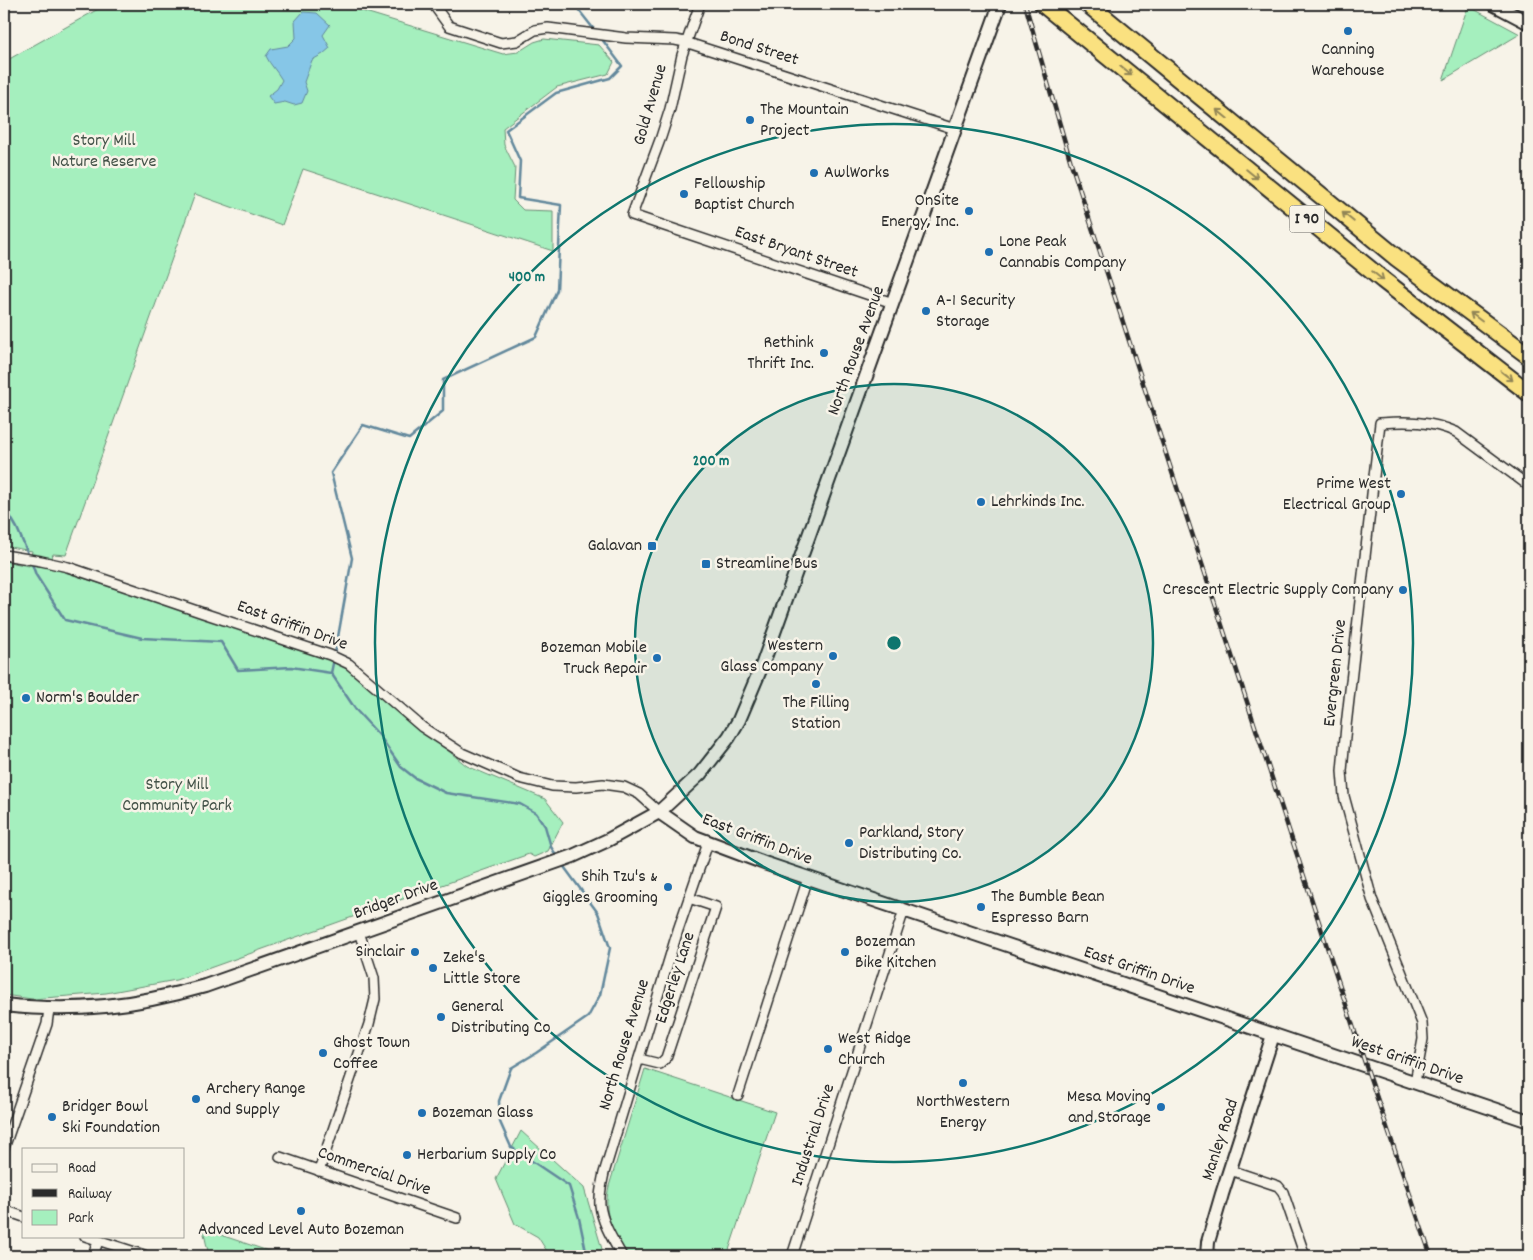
<svg xmlns="http://www.w3.org/2000/svg" width="1533" height="1260" font-family="Dekko,sans-serif">
<style>
.green{fill:#a5efbe;stroke:#688d74}
.water{fill:#86c6e7;stroke:#62889c}
.lines{fill:none;stroke-linecap:round;stroke-linejoin:round}
.stream{stroke:#62889c;stroke-width:2.5}
.street-casing{stroke:#2b2b2b;stroke-width:12}
.secondary-casing{stroke:#2b2b2b;stroke-width:16}
.highway-casing{stroke:#2b2b2b;stroke-width:20}
.street{stroke:#f7f3e8;stroke-width:9}
.secondary{stroke:#f7f3e8;stroke-width:12}
.highway{stroke:#fae180;stroke-width:16}
.rail-casing{stroke:#2b2b2b;stroke-width:4.5}
.rail{stroke:#f7f3e8;stroke-width:2.5;stroke-dasharray:8;stroke-linecap:butt}
.oneway{stroke:#928656}
.ring{fill:none;stroke:#0f766e;stroke-width:2.5}
.poi-dot{fill:#1f6fb2;stroke:#f7f3e8;stroke-width:2}
.labels{text-anchor:middle;dominant-baseline:central;stroke-width:5;stroke-linejoin:round;paint-order:stroke}
.shield{fill:#f7f3e8;stroke:#686764;stroke-width:1}
.shield-label{font-size:16px;font-weight:bold;fill:#2b2b2b}
.street-label{font-size:18px;fill:#2b2b2b;stroke:#f7f3e8}
.poi-label{font-size:18px;fill:#2b2b2b;stroke:#f7f3e8;text-anchor:start}
.park-label{font-size:18px;fill:#435248;stroke:#f7f3e8}
.centre{fill:#0f766e;stroke:#f7f3e8;stroke-width:2.5}
.ring-label{font-size:15px;text-anchor:middle;font-weight:bold;fill:#0f766e;stroke:#f7f3e8;stroke-width:5;stroke-linejoin:round;paint-order:stroke}
</style>
<rect width="100%" height="100%" fill="#f7f3e8"/>
<filter id="ink" filterUnits="userSpaceOnUse"><feTurbulence type="fractalNoise" baseFrequency=".02" numOctaves="2"/><feDisplacementMap in="SourceGraphic" scale="10" xChannelSelector="R" yChannelSelector="G"/><feConvolveMatrix kernelMatrix="1 2 1 2 8 2 1 2 1" color-interpolation-filters="sRGB"/></filter>
<g filter="url(#ink)">
<!-- green -->
<g class="green">
<polygon points="107,4 339,4 503,54 518,52 534,42 544,39 599,45 614,62 608,74 557,87 503,128 504,145 515,167 513,200 523,210 553,211 553,251 303,169 282,225 195,194 66,555 53,554 49,567 324,656 346,668 467,766 545,799 563,822 548,851 534,857 529,854 176,980 106,993 32,999 4,995 4,561 29,566 32,551 4,546 4,62"/>
<polygon points="1468,6 1520,34 1443,80"/>
<path d="M645 1069 775 1112 727 1256H608L619 1241C608 1221 604 1209 609 1186Z"/>
<polygon points="521,1131 584,1188 602,1249 602,1256 550,1256 538,1237 515,1224 496,1179"/>
<polygon points="203,1229 283,1256 209,1256"/>
</g>
<!-- water -->
<path class="water" d="M303 12 317 13 330 25 323 35 330 48 323 54 312 60 304 82 307 91 302 103 294 105 285 102 274 104 268 96 277 89 282 80C277 71 270 65 266 56L271 49 288 46 296 38 295 21Z"/>
<g class="lines">
<!-- stream -->
<g class="stream">
<polyline points="574,4 596,32"/>
<polyline points="4,506 17,528 29,556"/>
<polyline points="31,561 36,575 65,620 142,638 221,642 238,670 291,667 331,673 356,710 379,735 401,767 415,778 446,793 520,804 536,813 545,826 551,847 558,858"/>
<polyline points="335,654 352,558 331,473 363,425 409,439 443,411 443,380 536,337 557,290 561,205 518,198 520,161 506,130 556,93 610,78 622,66 601,38"/>
<polyline points="331,673 334,659"/>
<polyline points="562,864 598,913 610,948 600,995 588,1017 536,1053 511,1068 499,1101 500,1122 511,1147 569,1186 579,1218 587,1256"/>
</g>
<!-- street casing -->
<g class="street-casing">
<g id="street">
<polyline points="433,4 449,26 501,43 517,41 535,30 548,28 626,38 675,40 685,42 955,129"/>
<polyline points="700,4 682,55 670,109 661,137 632,215 893,303"/>
<polyline points="4,555 41,561 68,567 203,613 330,655 349,664 422,727 462,753 519,778 552,786 576,787 603,784 624,787 639,794 659,812"/>
<polyline points="639,1059 660,1064 666,1058 716,907 689,898"/>
<path d="M1415 1082 1423 1039 1422 1023 1372 899 1344 796 1342 771 1346 726 1380 423C1407 421 1431 421 1456 432L1529 486"/>
<polyline points="738,1095 808,878"/>
<polyline points="4,1148 47,1024 49,1009"/>
<polyline points="280,1157 457,1218"/>
<polyline points="1230,1170 1278,1186 1283,1192 1305,1256"/>
<polyline points="319,1171 369,1024 375,999 374,978 359,932"/>
<polyline points="4,1210 24,1217"/>
<polyline points="85,1236 144,1255"/>
<polyline points="93,1256 98,1241"/>
<path d="M622 1256C613 1240 602 1223 600 1205 599 1194 602 1183 604 1173L678 930 708 843"/>
<polyline points="792,1256 904,910"/>
</g>
</g>
<!-- secondary casing -->
<g class="secondary-casing">
<g id="secondary">
<polyline points="1493,4 1529,23"/>
<polyline points="659,812 695,837 767,864 1529,1121"/>
<path d="M4 1005C76 1013 135 1006 205 986L573 856 608 840 659 812 700 774 729 737 739 720 763 663 1000 4"/>
<polyline points="1207,1256 1208,1242 1222,1194 1273,1035"/>
</g>
</g>
<!-- highway casing -->
<g class="highway-casing">
<g id="highway">
<polyline points="1043,4 1383,280 1529,393"/>
<polyline points="1088,4 1397,258 1529,356"/>
</g>
</g>
<!-- street -->
<use href="#street" class="street"/>
<!-- secondary -->
<use href="#secondary" class="secondary"/>
<!-- highway -->
<use href="#highway" class="highway"/>
<!-- rail casing -->
<g class="rail-casing">
<polyline id="rail" points="1025,4 1071,163 1366,1066 1431,1256"/>
</g>
<!-- rail -->
<use href="#rail" class="rail"/>
</g>
<!-- one-way arrows -->
<defs><path id="oneway-shaft" d="M-6 0H5M1.5-3L5.5 0L1.5 3" fill="none" stroke-width="1.6" stroke-linecap="round" stroke-linejoin="round" transform="scale(1.25)"/></defs>
<g class="oneway">
<use href="#oneway-shaft" transform="translate(1126 71) rotate(39)"/>
<use href="#oneway-shaft" transform="translate(1222 114) rotate(-141)"/>
<use href="#oneway-shaft" transform="translate(1252 174) rotate(39)"/>
<use href="#oneway-shaft" transform="translate(1348 217) rotate(-141)"/>
<use href="#oneway-shaft" transform="translate(1378 276) rotate(39)"/>
<use href="#oneway-shaft" transform="translate(1476 317) rotate(-143)"/>
<use href="#oneway-shaft" transform="translate(1507 376) rotate(38)"/>
</g>
</g>
<!-- distance rings -->
<circle cx="894" cy="643" r="259" fill="#0f766e" fill-opacity=".12"/>
<g class="ring">
<circle cx="894" cy="643" r="259"/>
<circle cx="894" cy="643" r="519"/>
</g>
<!-- markers -->
<g class="poi-dot">
<circle cx="1348" cy="31" r="5"/>
<circle cx="750" cy="120" r="5"/>
<circle cx="814" cy="173" r="5"/>
<circle cx="684" cy="194" r="5"/>
<circle cx="969" cy="211" r="5"/>
<circle cx="989" cy="252" r="5"/>
<circle cx="926" cy="311" r="5"/>
<circle cx="824" cy="353" r="5"/>
<circle cx="1401" cy="494" r="5"/>
<circle cx="981" cy="502" r="5"/>
<rect x="647" y="541" width="10" height="10" rx="2.5"/>
<rect x="701" y="559" width="10" height="10" rx="2.5"/>
<circle cx="1403" cy="590" r="5"/>
<circle cx="833" cy="656" r="5"/>
<circle cx="657" cy="658" r="5"/>
<circle cx="816" cy="684" r="5"/>
<circle cx="26" cy="698" r="5"/>
<circle cx="849" cy="843" r="5"/>
<circle cx="668" cy="887" r="5"/>
<circle cx="981" cy="907" r="5"/>
<circle cx="415" cy="952" r="5"/>
<circle cx="845" cy="952" r="5"/>
<circle cx="433" cy="968" r="5"/>
<circle cx="441" cy="1017" r="5"/>
<circle cx="828" cy="1049" r="5"/>
<circle cx="323" cy="1053" r="5"/>
<circle cx="963" cy="1083" r="5"/>
<circle cx="196" cy="1099" r="5"/>
<circle cx="1161" cy="1107" r="5"/>
<circle cx="422" cy="1113" r="5"/>
<circle cx="52" cy="1117" r="5"/>
<circle cx="407" cy="1155" r="5"/>
<circle cx="301" cy="1211" r="5"/>
</g>
<g class="labels">
<!-- shield labels -->
<rect class="shield" x="1289.5" y="205.5" width="35" height="27" rx="4"/>
<g class="shield-label">
<text x="1307" y="219">I 90</text>
</g>
<!-- street labels -->
<g class="street-label">
<text transform="translate(759 49) rotate(18)">Bond Street</text>
<text transform="translate(651 105) rotate(-74)">Gold Avenue</text>
<text transform="translate(796 253) rotate(19)">East Bryant Street</text>
<text transform="translate(857 351) rotate(-70)">North Rouse Avenue</text>
<text transform="translate(292 626) rotate(20)">East Griffin Drive</text>
<text transform="translate(1336 673) rotate(-84)">Evergreen Drive</text>
<text transform="translate(757 840) rotate(21)">East Griffin Drive</text>
<text transform="translate(396 900) rotate(-20)">Bridger Drive</text>
<text transform="translate(1139 971) rotate(19)">East Griffin Drive</text>
<text transform="translate(676 978) rotate(-72)">Edgerley Lane</text>
<text transform="translate(625 1045) rotate(-73)">North Rouse Avenue</text>
<text transform="translate(1407 1061) rotate(19)">West Griffin Drive</text>
<text transform="translate(814 1135) rotate(-72)">Industrial Drive</text>
<text transform="translate(1221 1140) rotate(-72)">Manley Road</text>
<text transform="translate(374 1172) rotate(19)">Commercial Drive</text>
</g>
<!-- poi labels -->
<g class="poi-label">
<text x="1348" y="50" text-anchor="middle">Canning<tspan x="1348" dy="21">Warehouse</tspan></text>
<text x="760" y="110">The Mountain<tspan x="760" dy="21">Project</tspan></text>
<text x="824" y="173">AwlWorks</text>
<text x="694" y="184">Fellowship<tspan x="694" dy="21">Baptist Church</tspan></text>
<text x="959" y="201" text-anchor="end">OnSite<tspan x="959" dy="21">Energy, Inc.</tspan></text>
<text x="999" y="242">Lone Peak<tspan x="999" dy="21">Cannabis Company</tspan></text>
<text x="936" y="301">A-1 Security<tspan x="936" dy="21">Storage</tspan></text>
<text x="814" y="343" text-anchor="end">Rethink<tspan x="814" dy="21">Thrift Inc.</tspan></text>
<text x="1391" y="484" text-anchor="end">Prime West<tspan x="1391" dy="21">Electrical Group</tspan></text>
<text x="991" y="502">Lehrkinds Inc.</text>
<text x="642" y="546" text-anchor="end">Galavan</text>
<text x="716" y="564">Streamline Bus</text>
<text x="1393" y="590" text-anchor="end">Crescent Electric Supply Company</text>
<text x="823" y="646" text-anchor="end">Western<tspan x="823" dy="21">Glass Company</tspan></text>
<text x="647" y="648" text-anchor="end">Bozeman Mobile<tspan x="647" dy="21">Truck Repair</tspan></text>
<text x="36" y="698">Norm's Boulder</text>
<text x="816" y="703" text-anchor="middle">The Filling<tspan x="816" dy="21">Station</tspan></text>
<text x="859" y="833">Parkland, Story<tspan x="859" dy="21">Distributing Co.</tspan></text>
<text x="658" y="877" text-anchor="end">Shih Tzu's &amp;<tspan x="658" dy="21">Giggles Grooming</tspan></text>
<text x="991" y="897">The Bumble Bean<tspan x="991" dy="21">Espresso Barn</tspan></text>
<text x="855" y="942">Bozeman<tspan x="855" dy="21">Bike Kitchen</tspan></text>
<text x="405" y="952" text-anchor="end">Sinclair</text>
<text x="443" y="958">Zeke's<tspan x="443" dy="21">Little Store</tspan></text>
<text x="451" y="1007">General<tspan x="451" dy="21">Distributing Co</tspan></text>
<text x="838" y="1039">West Ridge<tspan x="838" dy="21">Church</tspan></text>
<text x="333" y="1043">Ghost Town<tspan x="333" dy="21">Coffee</tspan></text>
<text x="206" y="1089">Archery Range<tspan x="206" dy="21">and Supply</tspan></text>
<text x="1151" y="1097" text-anchor="end">Mesa Moving<tspan x="1151" dy="21">and Storage</tspan></text>
<text x="963" y="1102" text-anchor="middle">NorthWestern<tspan x="963" dy="21">Energy</tspan></text>
<text x="62" y="1107">Bridger Bowl<tspan x="62" dy="21">Ski Foundation</tspan></text>
<text x="432" y="1113">Bozeman Glass</text>
<text x="417" y="1155">Herbarium Supply Co</text>
<text x="301" y="1230" text-anchor="middle">Advanced Level Auto Bozeman</text>
</g>
<!-- park labels -->
<g class="park-label">
<text x="104" y="141">Story Mill<tspan x="104" dy="21">Nature Reserve</tspan></text>
<text x="177" y="785">Story Mill<tspan x="177" dy="21">Community Park</tspan></text>
</g>
</g>
<circle cx="894" cy="643" r="8" class="centre"/>
<g class="ring-label">
<text x="527" y="281">400 m</text>
<text x="711" y="465">200 m</text>
</g>
<!-- margin -->
<rect width="1533" height="1260" fill="none" stroke="#f7f3e8" stroke-width="20"/>
<rect x="10" y="10" width="1513" height="1240" fill="none" stroke="#2b2b2b" stroke-width="2" filter="url(#ink)"/>
<!-- legend -->
<rect x="22" y="1148" width="162" height="90" fill="#f7f3e8" stroke="#a5a39c"/>
<rect x="32" y="1164" width="25" height="8" fill="#f7f3e8" stroke="#a5a39c"/>
<text x="68" y="1172" font-size="15" fill="#2b2b2b">Road</text>
<rect x="32" y="1189" width="25" height="8" fill="#2b2b2b" stroke="#a5a39c"/>
<text x="68" y="1198" font-size="15" fill="#2b2b2b">Railway</text>
<rect x="32" y="1210" width="25" height="15" fill="#a5efbe" stroke="#a5a39c"/>
<text x="68" y="1222" font-size="15" fill="#2b2b2b">Park</text>
</svg>
